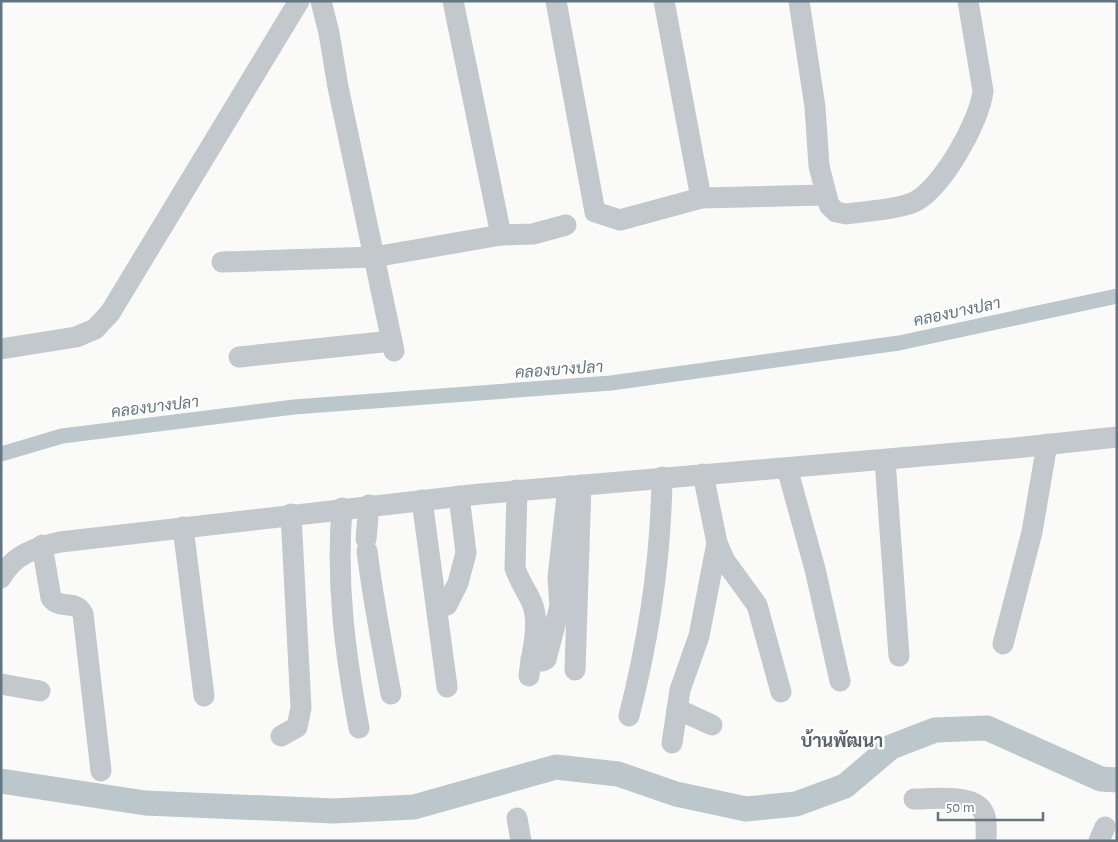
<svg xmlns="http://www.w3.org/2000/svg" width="1118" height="842" font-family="'Alegreya Sans',Sarabun,sans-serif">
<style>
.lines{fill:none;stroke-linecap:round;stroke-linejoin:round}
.canal{stroke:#bbc7cb;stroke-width:15}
.river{stroke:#bbc7cb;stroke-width:25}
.minor{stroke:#c3c8cc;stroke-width:21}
.labels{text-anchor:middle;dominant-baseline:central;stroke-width:5;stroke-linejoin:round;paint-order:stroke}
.water-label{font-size:16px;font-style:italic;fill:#60757c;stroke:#fff}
.quarter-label{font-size:18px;font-weight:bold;fill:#57646e;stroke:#fff}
</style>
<rect width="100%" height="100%" fill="#fafaf8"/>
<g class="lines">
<!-- canal -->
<polyline class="canal" points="1,454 62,436 294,407 611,383 899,343 1117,296"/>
<!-- river -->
<polyline class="river" points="1,781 145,803 334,811 414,807 556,767 618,774 676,794 746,809 796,804 845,786 891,747 935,730 987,728 1101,779 1117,780"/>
<!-- minor -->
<g class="minor">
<polyline points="321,1 329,33 338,87 394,351"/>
<polyline points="453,1 501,235"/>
<polyline points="556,1 595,212 620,220 701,198 826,195"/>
<polyline points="664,1 701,198"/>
<path d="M799 1 815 107 819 166 829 205 836 212 847 214C866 211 894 210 912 203 941 191 980 121 983 91L968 1"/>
<polyline points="222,262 374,257 501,235 533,234 566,225"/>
<polyline points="1,349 76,337 95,329 110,313 299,1"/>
<polyline points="239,357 392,341"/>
<polyline points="885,460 899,656"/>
<polyline points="787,468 815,569 840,681"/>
<polyline points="703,474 717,543 725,561 757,605 781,692"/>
<path d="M517 490 515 568C519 581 527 591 532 603 541 625 531 654 529 676"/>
<polyline points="422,500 447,687"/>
<path d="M342 508C336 584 345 653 359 728"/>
<polyline points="183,527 204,696"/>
<polyline points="366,539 369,505"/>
<path d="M42 545 51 598C60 610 76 599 83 614L101 771"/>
<path d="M367 551C373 599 382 646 391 694"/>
<path d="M1 578C13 555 36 547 60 542L480 494 1015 448 1117 437"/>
<polyline points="447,605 458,583 466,553 459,496"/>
<polyline points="1003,644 1032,532 1047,444"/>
<polyline points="531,659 542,661 546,659 560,606 558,578 568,486"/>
<polyline points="575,670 581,485"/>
<polyline points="1,684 40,691"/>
<polyline points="677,709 712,725"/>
<path d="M629 716C649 638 661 558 662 477"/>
<polyline points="281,736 297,727 301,708 291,514"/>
<polyline points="672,743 680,690 699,636 717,543"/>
<path d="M914 799C931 799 973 794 982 810 988 818 986 831 986 841"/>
<polyline points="517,818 521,841"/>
<polyline points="1099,841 1105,827"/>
</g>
</g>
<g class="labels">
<!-- water labels -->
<g class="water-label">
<text transform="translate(957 312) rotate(-12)">คลองบางปลา</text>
<text transform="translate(559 370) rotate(-4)">คลองบางปลา</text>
<text transform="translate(155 407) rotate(-7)">คลองบางปลา</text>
</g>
<!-- quarter labels -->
<g class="quarter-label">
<text x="842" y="742">บ้านพัฒนา</text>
</g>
</g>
<!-- border -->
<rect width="1118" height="842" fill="none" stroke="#657683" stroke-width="5"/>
<!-- scale -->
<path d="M938 812v8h105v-8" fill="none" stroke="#657683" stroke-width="2.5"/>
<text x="946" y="812" font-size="15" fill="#657683" stroke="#ffffff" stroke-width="4" paint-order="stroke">50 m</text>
</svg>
